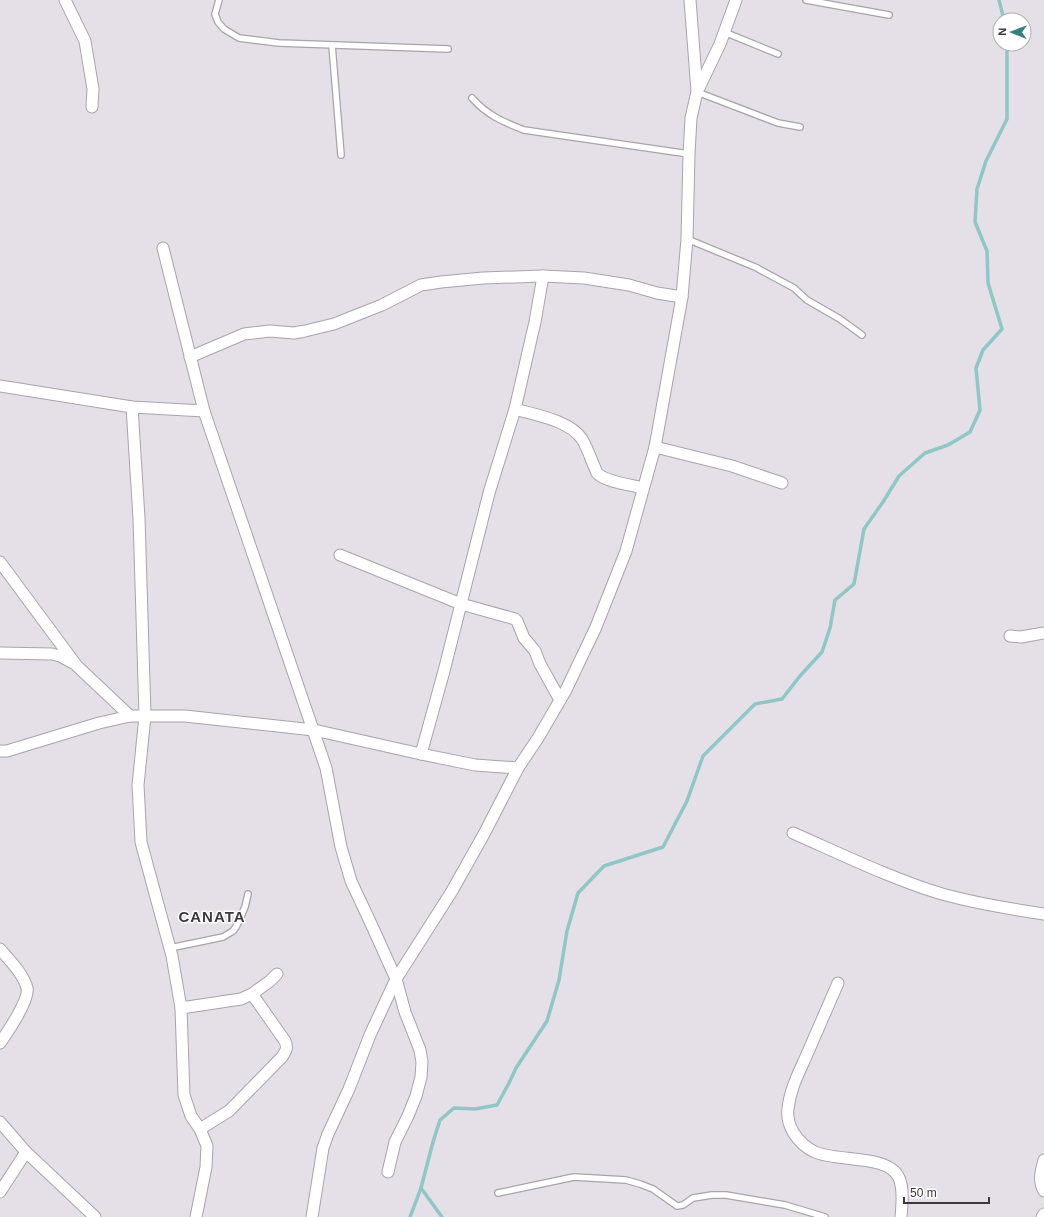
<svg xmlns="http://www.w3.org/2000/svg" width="1044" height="1217" font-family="Helvetica,sans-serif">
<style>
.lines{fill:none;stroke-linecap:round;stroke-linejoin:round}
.stream{stroke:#8ec7c6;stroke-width:3.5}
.lane-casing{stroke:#a9a3aa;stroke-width:8}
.street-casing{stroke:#a9a3aa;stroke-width:13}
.lane{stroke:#fff;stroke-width:5.5}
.street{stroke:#fff;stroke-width:11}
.labels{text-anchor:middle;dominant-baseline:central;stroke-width:3;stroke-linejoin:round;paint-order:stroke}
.district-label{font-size:15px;font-weight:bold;letter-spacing:1px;fill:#3b393c;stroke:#fff}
</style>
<rect width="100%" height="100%" fill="#e5dfe7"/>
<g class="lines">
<!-- stream -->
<g class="stream">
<polyline points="999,0 1004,20"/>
<polyline points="421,1188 442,1217"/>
<polyline points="410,1217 421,1188 433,1142 440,1120 454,1108 475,1109 497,1105 509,1083 516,1068 547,1021 559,980 567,931 578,893 604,866 663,847 687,801 703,756 755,704 782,699 800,676 822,652 830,628 835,600 854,584 864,529 883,502 899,476 925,453 948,445 970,432 980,410 976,368 983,350 1002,329 988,283 987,251 975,222 977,189 986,161 1007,119 1007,44"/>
</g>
<!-- lane casing -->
<g class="lane-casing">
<g id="lane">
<polyline points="219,0 215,14 218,22 224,29 239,38 279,43 448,49"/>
<polyline points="806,0 889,15"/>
<polyline points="724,32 778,54"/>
<polyline points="332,45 341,155"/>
<polyline points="697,92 778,123 800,127"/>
<path d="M472 98C487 115 503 122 524 130L689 154"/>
<polyline points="687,239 755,267 794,288 807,300 840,319 862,335"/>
<polyline points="170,948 223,937 233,931 236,927 245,907 248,894"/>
<polyline points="498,1193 574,1177 626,1180 640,1184 653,1189 677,1206 683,1205 693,1198 712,1195 726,1195 785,1205 825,1217"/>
</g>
</g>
<!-- street casing -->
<g class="street-casing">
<g id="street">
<polyline points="65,0 85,41 93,89 92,107"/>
<polyline points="690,0 697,91"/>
<polyline points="163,248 204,411 326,768 341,847 351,881 373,928 396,979 405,1012 420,1050 422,1062 421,1077 416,1096 408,1116 395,1142 388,1172"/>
<polyline points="190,357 244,334 270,331 294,333 305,331 334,324 382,305 421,285 441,282 483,278 543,276 584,278 629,285 657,293 682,297"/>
<polyline points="0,386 132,407 204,411"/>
<polyline points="132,407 139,518 145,716 138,785 141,842 172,956 181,1008 184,1095 191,1116 200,1129 207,1146 206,1167 196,1217"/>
<path d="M515 409C535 415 569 420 582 439 588 449 592 462 597 473 605 482 632 485 643 488"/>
<polyline points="655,447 732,466 782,483"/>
<polyline points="340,555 461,604 515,619 517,621 524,638 535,651 540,664 560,700"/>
<polyline points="0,562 77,666 130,716"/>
<polyline points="1010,636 1021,637 1044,633"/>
<polyline points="0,653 52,654 60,656 73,663"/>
<polyline points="0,751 7,751 99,723 130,716 185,716 314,730 421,754 475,765 518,768 538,738 566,690 596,627 626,551 655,447 682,297 687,239 689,154 691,118 697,92 720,44 736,0"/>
<polyline points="421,754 444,671 489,493 515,409 535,322 543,276"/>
<path d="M793 833C841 854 892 879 942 894 975 903 1010 909 1044 914"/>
<path d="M0 949C9 960 23 973 27 988 30 999 7 1033 0 1043"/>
<path d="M838 983C828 1006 818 1029 808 1052 800 1071 790 1088 788 1109 787 1117 789 1125 793 1132 798 1140 806 1148 815 1152 836 1162 889 1154 899 1178 904 1189 902 1205 901 1217"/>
<polyline points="181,1008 241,999 252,994 270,981 277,974"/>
<polyline points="0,1122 26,1152 95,1217"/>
<path d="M200 1129 229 1111 282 1057C286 1051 288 1048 285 1041L252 994"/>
<path d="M1044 1160C1041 1171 1038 1181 1044 1191"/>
<polyline points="0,1192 26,1152"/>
<polyline points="312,1217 323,1148 328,1134 349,1089 370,1035 396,979 452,891 484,834 518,768"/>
<polyline points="1042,1217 1044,1214"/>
</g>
</g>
<!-- lane -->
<use href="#lane" class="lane"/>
<!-- street -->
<use href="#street" class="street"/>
</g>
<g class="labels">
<!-- district labels -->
<g class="district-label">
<text x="212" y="916">CANATA</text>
</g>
</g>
<!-- north arrow -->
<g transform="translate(1012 32) rotate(271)"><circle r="19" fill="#ffffff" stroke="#b1b0b1"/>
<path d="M0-3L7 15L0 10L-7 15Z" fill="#378080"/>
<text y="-6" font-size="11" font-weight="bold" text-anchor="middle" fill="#3b393c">N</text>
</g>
<!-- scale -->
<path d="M904 1197v6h85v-6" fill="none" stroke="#3b393c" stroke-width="2"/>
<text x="910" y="1197" font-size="12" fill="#3b393c" stroke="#ffffff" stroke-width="3" paint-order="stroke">50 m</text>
</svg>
